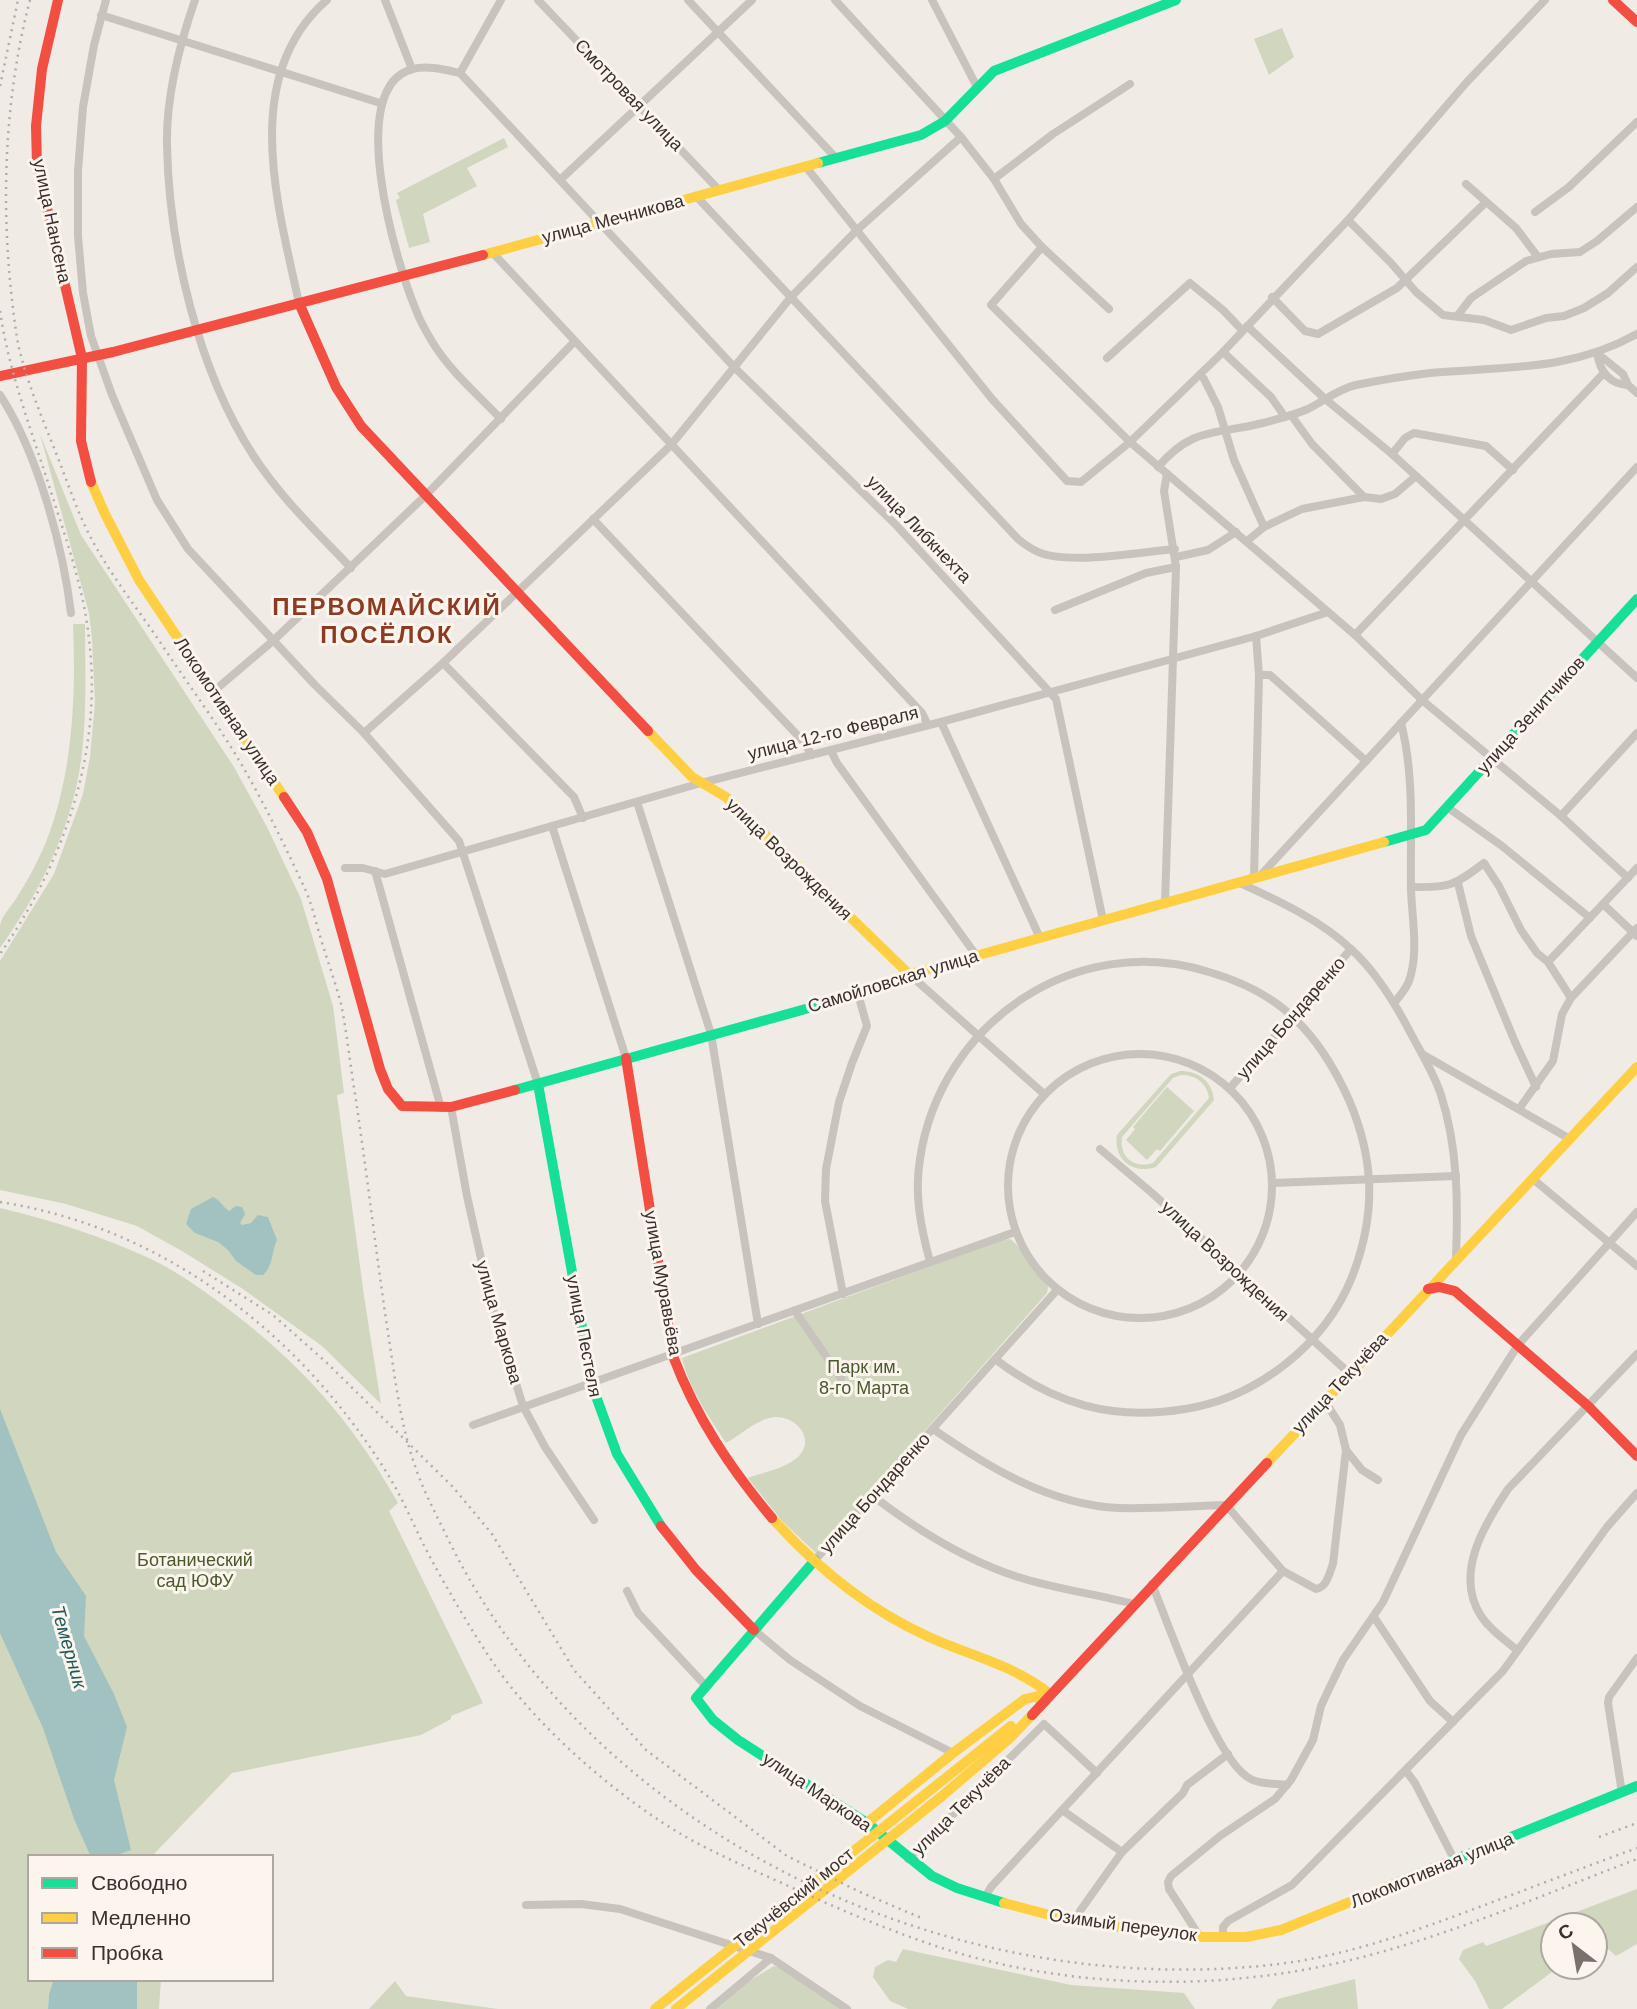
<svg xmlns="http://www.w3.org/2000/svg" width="1637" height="2009" font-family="Arial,sans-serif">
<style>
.green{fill:#d1d6bf;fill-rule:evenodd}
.water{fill:#a1c2c1}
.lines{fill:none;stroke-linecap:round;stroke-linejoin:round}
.street{stroke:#c9c3be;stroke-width:8}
.fast{stroke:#16e098;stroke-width:10}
.slow{stroke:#ffcf43;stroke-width:10}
.jam{stroke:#f24e42;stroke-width:10}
.rail{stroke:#b1aca8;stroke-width:2.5;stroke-dasharray:2 5;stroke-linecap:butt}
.labels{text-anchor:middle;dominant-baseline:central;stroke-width:6;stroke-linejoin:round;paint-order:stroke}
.street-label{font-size:18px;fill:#3b302b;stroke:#fbf5ee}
.park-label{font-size:18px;fill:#4a5a2e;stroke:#fbf5ee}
.water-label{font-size:19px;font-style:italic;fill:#1f5a5e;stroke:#fbf5ee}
.district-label{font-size:24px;font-weight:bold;letter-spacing:2px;fill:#8c3b22;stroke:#fbf5ee}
</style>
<rect width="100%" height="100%" fill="#f0ebe5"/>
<!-- green -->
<g class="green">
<polygon points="1282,28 1294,57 1269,75 1254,39"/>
<polygon points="504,138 508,147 467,168 477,186 423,214 430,242 409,248 396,200 400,198 397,193"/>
<polygon points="40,434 81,535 234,767 267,827 301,899 333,1006 344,1093 337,1095 364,1296 381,1404 322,1346 243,1289 182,1251 137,1226 66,1204 0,1190 0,961 54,874 83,794 90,757 95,703 92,639 89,613"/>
<path d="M73 624H85C85 667 87 710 82 753 74 823 41 891 0 948 0 941 0 933 0 926 1 916 14 903 19 894 29 878 39 859 46 842 73 774 76 695 73 624Z"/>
<path d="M1180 1071C1199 1071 1212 1081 1214 1100L1156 1167C1133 1175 1113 1159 1117 1135L1171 1074ZM1181 1075C1196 1075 1207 1083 1209 1098L1153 1163C1134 1169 1119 1157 1122 1137L1173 1078Z"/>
<polygon points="1167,1087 1194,1111 1160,1151 1157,1149 1147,1160 1126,1140 1135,1129 1133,1127"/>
<path d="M0 1208C52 1220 103 1237 151 1259 180 1273 207 1293 232 1312 303 1366 354 1424 398 1503L389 1511 483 1703 451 1716V1719L421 1735 232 1773 151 1857H30V1979H54L49 1994 48 2009H0Z"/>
<path d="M1010 1239C1017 1243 1040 1273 1045 1281 1049 1286 1048 1287 1047 1293L816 1553 782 1521 748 1478C764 1472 787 1468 799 1456 817 1437 792 1412 769 1418 754 1422 740 1435 726 1443 708 1415 690 1390 682 1358L1001 1240Z"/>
<polygon points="1637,1889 1637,1944 1616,1956 1606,1947 1595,1953 1595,1925 1553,1925 1553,1967 1563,1967 1552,1972 1502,2009 1489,2009 1475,1981 1459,1959 1463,1950 1483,1942 1486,1946"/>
<polygon points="903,1949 1071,1985 1184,1993 1195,2009 908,2009 890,2001 873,1977 875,1967 888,1960 896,1962"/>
<polygon points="774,1966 780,1968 842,2009 714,2009 749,1981"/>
<polygon points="137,1979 161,1979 159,2009 137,2009"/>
<polygon points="1355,1979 1358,2009 1271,2009 1278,1999"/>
<polygon points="395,1981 406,1996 498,2009 369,2009"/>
</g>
<!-- water -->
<g class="water">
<path d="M213 1197C219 1199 223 1207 229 1211L236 1206 242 1207 245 1214 240 1223 242 1225 251 1223 258 1215 268 1217 277 1240C271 1252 274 1265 263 1275H256L236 1261 228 1250 218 1242 195 1233 186 1224 191 1209Z"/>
<polygon points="0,1409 56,1552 86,1596 84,1636 114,1694 127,1727 114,1780 131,1850 117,1855 117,1857 91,1857 74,1819 43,1728 0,1633"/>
<polygon points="54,1979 137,1979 137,2009 48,2009 49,1994"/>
</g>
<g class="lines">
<!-- street -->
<g class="street">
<polyline points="106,0 94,45 83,107 78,171 78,236 83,293 91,336 112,395 157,500 188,549 315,685 364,733 459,841 538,1084"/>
<path d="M195 0C179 46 166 96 167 145 169 247 198 370 253 455 280 497 317 532 351 568"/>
<polyline points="385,0 412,69"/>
<polyline points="538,0 719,190"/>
<polyline points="688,0 836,158"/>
<polyline points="835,0 961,137 994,179 1021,224 1042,247 1109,309"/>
<polyline points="932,0 977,87"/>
<polyline points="101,15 380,103"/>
<polyline points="460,73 501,0"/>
<polyline points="806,167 992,399 1067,481 1081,482 1130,442 1223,352 1348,220 1466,83 1545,0"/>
<polyline points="994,179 1053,134 1130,84"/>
<polyline points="560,180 752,0"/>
<polyline points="1466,184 1516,228 1538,257"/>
<path d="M696 196 1018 539C1023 543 1030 548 1036 551 1066 566 1141 552 1175 549"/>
<polyline points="1535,212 1569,187 1637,122"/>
<polyline points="1348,220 1391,263 1416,292 1443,315 1484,320 1511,330 1546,318 1564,316 1584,308 1608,293 1637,267"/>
<polyline points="1042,247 991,305 1130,442 1355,635 1422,700 1561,816 1628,878"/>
<polyline points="492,252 922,713 928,725"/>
<polyline points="1272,297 1305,331 1318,334 1397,288 1485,203"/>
<path d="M299 303C278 206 239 76 327 0"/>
<polyline points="1458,315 1471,298 1526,261 1551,254 1580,252 1597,241 1637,207"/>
<polyline points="1247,326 1324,398 1392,454 1637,678"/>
<polyline points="1223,352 1271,397 1285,417"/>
<polyline points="1597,353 1623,374 1628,385 1637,393"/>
<path d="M1597 353C1600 372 1609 384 1628 385"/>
<polyline points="1107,358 1190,283 1223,310 1242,330"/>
<polyline points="1204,379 1218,407 1234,460 1264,527"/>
<path d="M0 395C37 451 63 547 71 613"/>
<polyline points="1291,415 1312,444 1364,497"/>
<path d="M501 419C478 395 450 371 433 343 427 333 420 322 416 310 397 266 343 86 413 69 427 65 446 70 460 73L735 368 896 525 1056 699 1103 920"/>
<polyline points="1392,454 1405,438 1414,433 1486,446 1513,470"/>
<path d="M1158 467C1193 426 1216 435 1263 423 1278 419 1294 415 1308 409 1324 401 1338 389 1356 385 1380 380 1405 376 1430 373 1504 366 1569 372 1637 334"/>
<polyline points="593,519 802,740 812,755"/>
<polyline points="1247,541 1264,527 1302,509 1364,497 1381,499 1395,494 1416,476"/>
<polyline points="1176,557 1208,550 1236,532"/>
<polyline points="1055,610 1146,573 1176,567"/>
<polyline points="1355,635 1603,374"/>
<polyline points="443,663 574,797 583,818"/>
<polyline points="1259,675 1270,675 1366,761"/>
<polyline points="214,691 274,640 425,496 574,342"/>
<polyline points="941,722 1040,938"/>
<polyline points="364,733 443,663 671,445 791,297 857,230 961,137"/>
<polyline points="831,751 837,763 976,955"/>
<polyline points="637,802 711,1034 758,1324"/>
<polyline points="1447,807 1502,846 1590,918"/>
<polyline points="1561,816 1637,733"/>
<polyline points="552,826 626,1058"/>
<polyline points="345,868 363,868 385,874 701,783 941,722 1256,636 1328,612"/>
<polyline points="375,871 441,1108"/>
<polyline points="1260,876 1637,467"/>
<polyline points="1254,878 1259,675 1256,636"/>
<path d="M1238 882C1277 900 1321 920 1352 950 1377 973 1395 1003 1410 1032 1421 1053 1434 1073 1441 1095 1458 1147 1458 1204 1456 1258"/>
<polyline points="1458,883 1471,936 1515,1042 1536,1087"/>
<path d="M1411 887C1449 888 1454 886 1484 863L1499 886 1521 930 1537 953 1548 962 1571 998 1562 1014 1553 1061 1519 1109"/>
<polyline points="1165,903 1176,567 1164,491 1167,474"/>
<polyline points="1603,904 1637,936"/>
<polyline points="1548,962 1637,868"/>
<polyline points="909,974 1044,1094"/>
<polyline points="1571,998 1637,928"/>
<path d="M1394 1003C1399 997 1406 989 1409 981 1419 953 1412 919 1411 890 1410 835 1415 777 1401 723"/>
<circle cx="1140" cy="1186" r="132"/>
<polyline points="1422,1054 1570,1139"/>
<polyline points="1230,1088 1351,949"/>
<polyline points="451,1107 467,1196 491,1303 523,1406 545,1447 594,1520"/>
<polyline points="1100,1149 1152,1193 1349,1373"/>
<polyline points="1533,1179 1637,1266"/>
<polyline points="1273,1183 1456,1176"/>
<path d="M930 1262C921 1228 914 1195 920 1159 940 1023 1076 930 1209 972 1240 981 1272 996 1295 1019 1318 1041 1336 1071 1349 1100 1375 1161 1376 1215 1352 1277 1325 1345 1256 1398 1185 1409 1111 1421 1054 1404 995 1359"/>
<polyline points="843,1294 825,1201 826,1169 839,1102 852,1063 867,1026 858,994"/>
<polyline points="795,1311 841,1378"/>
<polyline points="473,1425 1015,1232"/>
<path d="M933 1429C988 1467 1050 1505 1119 1508 1154 1509 1190 1506 1226 1505L1283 1571 1316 1589C1327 1587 1329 1574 1333 1564L1346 1450 1340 1425 1324 1400"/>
<polyline points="1346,1450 1362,1470 1378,1480"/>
<path d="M873 1496C917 1530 965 1560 1018 1577 1056 1589 1095 1594 1134 1604"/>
<polyline points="815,1560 1057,1290"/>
<path d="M1152 1584C1169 1626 1213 1752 1246 1776 1257 1785 1274 1783 1287 1785"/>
<polyline points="627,1591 638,1613 705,1685"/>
<polyline points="1374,1617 1430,1701 1453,1722"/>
<polyline points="754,1630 790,1660 860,1706 953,1753"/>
<path d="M1517 1650C1505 1640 1490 1630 1481 1616 1454 1574 1484 1525 1508 1489L1637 1354"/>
<polyline points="1406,1771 1415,1783 1455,1861"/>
<polyline points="1622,1793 1608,1703 1609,1697 1637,1658"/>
<polyline points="1062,1810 1122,1852"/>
<polyline points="908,1859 1044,1724 1097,1773"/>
<polyline points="985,1897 991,1887 1283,1571"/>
<polyline points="526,1905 581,1904 620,1909 771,1958 847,2009"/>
<polyline points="1076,1922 1080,1911 1122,1852 1183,1793 1187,1785 1228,1754"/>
<polyline points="1200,1937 1169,1889 1168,1882 1171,1876 1220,1836 1275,1799 1291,1780 1313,1740 1321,1706 1329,1689 1343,1660 1383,1602 1461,1435 1518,1345 1637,1212"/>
<polyline points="1223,1938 1223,1927 1228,1921 1292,1885 1503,1671 1607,1527 1637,1493"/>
<polyline points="710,2009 771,1958"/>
</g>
<!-- fast -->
<g class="fast">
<polyline points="818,163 921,135 945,121 994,71 1176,0"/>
<polyline points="1384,842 1426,830 1637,599"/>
<polyline points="538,1084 593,1388 617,1454 661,1526"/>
<polyline points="515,1090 852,996"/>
<polyline points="815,1560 696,1698 713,1720 738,1740 867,1823 932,1876 957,1888 1004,1903"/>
<polyline points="1399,1882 1637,1786"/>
</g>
<!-- slow -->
<g class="slow">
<polyline points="483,255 818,163"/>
<polyline points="91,482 105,514 139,580 284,797"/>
<polyline points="648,731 692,777 726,797 909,974"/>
<polyline points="852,996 918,972 1384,842"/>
<polyline points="1267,1463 1637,1067"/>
<path d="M772 1518C816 1567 869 1610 929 1637 971 1656 1014 1665 1050 1694"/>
<polyline points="867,1823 953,1753 1025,1699 1038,1696 1041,1703"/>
<polyline points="1004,1903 1076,1922 1200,1937 1246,1937 1281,1930 1399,1882"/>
<polyline points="655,2009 1011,1726"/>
<polyline points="676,2009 942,1796 1010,1738 1032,1715"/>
</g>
<!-- jam -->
<g class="jam">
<polyline points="58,0 42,69 36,126 37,165 82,358 81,441 91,482"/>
<polyline points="1613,0 1637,22"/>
<polyline points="299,303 336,387 361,426 648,731"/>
<polyline points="0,376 113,352 483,255"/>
<polyline points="284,797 307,832 327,879 380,1069 388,1089 402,1106 451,1107 515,1090"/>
<path d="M626 1058 673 1356C696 1417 730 1468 772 1518"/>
<polyline points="1428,1289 1439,1287 1455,1291 1588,1406 1637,1456"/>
<polyline points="661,1526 696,1570 754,1630"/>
<polyline points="1032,1715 1267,1463"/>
</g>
<!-- rail -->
<g class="rail">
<path d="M30 0C1 110 0 232 18 344 27 383 43 420 58 458 67 481 75 505 86 528 105 568 135 605 160 642 187 683 218 724 243 767 265 805 287 850 305 889 313 907 317 927 323 946 329 965 336 985 341 1004 347 1033 350 1064 355 1094 367 1173 376 1253 388 1333 395 1377 400 1423 415 1466 423 1490 435 1512 446 1535 592 1837 952 2003 1279 1964 1350 1955 1415 1931 1482 1906 1533 1887 1585 1867 1637 1848"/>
<polyline points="0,86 18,0"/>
<path d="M0 311C9 373 33 435 52 495 67 542 84 590 89 639 103 752 64 862 0 954"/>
<path d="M0 1202C167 1228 304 1337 390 1478 405 1503 416 1531 430 1557 449 1592 474 1635 496 1667 540 1730 620 1799 686 1837 718 1855 751 1869 784 1884 832 1906 880 1927 930 1944 1043 1983 1173 1991 1291 1972 1411 1953 1524 1902 1637 1859"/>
<polyline points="203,1271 273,1315 327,1363 453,1487 492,1534 574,1670 646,1750 787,1856 860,1892 924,1919"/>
<polyline points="1599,1837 1637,1823"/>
</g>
</g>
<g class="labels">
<!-- street labels -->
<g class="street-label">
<text transform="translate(629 95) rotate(46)">Смотровая улица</text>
<text transform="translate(613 219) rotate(-15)">улица Мечникова</text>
<text transform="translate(52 221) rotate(78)">улица Нансена</text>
<text transform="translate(919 529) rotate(46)">улица Либкнехта</text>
<text transform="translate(227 711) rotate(56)">Локомотивная улица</text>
<text transform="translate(1531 715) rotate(-48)">улица Зенитчиков</text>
<text transform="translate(833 733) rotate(-14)">улица 12-го Февраля</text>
<text transform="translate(789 859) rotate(44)">улица Возрождения</text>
<text transform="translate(893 981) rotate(-17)">Самойловская улица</text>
<text transform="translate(1291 1018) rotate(-49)">улица Бондаренко</text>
<text transform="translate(1225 1261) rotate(43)">улица Возрождения</text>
<text transform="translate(663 1283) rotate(80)">улица Муравьёва</text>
<text transform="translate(499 1322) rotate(74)">улица Маркова</text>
<text transform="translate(584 1336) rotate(79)">улица Пестеля</text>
<text transform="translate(1340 1383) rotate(-47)">улица Текучёва</text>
<text transform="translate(875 1493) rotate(-48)">улица Бондаренко</text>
<text transform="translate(817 1792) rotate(34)">улица Маркова</text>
<text transform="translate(961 1806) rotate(-45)">улица Текучёва</text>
<text transform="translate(1432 1870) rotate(-22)">Локомотивная улица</text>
<text transform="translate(794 1898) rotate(-39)">Текучёвский мост</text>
<text transform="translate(1123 1925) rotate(8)">Озимый переулок</text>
</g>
<!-- park labels -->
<g class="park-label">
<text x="864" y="1367">Парк им.<tspan x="864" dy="21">8-го Марта</tspan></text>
<text x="195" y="1560">Ботанический<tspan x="195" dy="21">сад ЮФУ</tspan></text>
</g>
<!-- water labels -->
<g class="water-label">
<text transform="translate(69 1647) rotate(74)">Темерник</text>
</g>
<!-- district labels -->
<g class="district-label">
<text x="387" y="606">ПЕРВОМАЙСКИЙ<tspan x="387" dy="28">ПОСЁЛОК</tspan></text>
</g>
</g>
<!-- legend -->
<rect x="28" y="1855" width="245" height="126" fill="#fbf5ee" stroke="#aea6a0" stroke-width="2"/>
<rect x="42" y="1878" width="35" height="10" fill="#16e098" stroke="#aea6a0" stroke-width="2"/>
<text x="91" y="1890" font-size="21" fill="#3b302b">Свободно</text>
<rect x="42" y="1913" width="35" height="10" fill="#ffcf43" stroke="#aea6a0" stroke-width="2"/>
<text x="91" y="1925" font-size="21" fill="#3b302b">Медленно</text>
<rect x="42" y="1948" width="35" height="10" fill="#f24e42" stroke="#aea6a0" stroke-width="2"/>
<text x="91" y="1960" font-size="21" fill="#3b302b">Пробка</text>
<!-- north arrow -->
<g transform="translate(1574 1946) rotate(329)"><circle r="33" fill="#fbf5ee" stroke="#aea6a0" stroke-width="2"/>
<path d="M0-5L12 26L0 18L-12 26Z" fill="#7a716c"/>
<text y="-10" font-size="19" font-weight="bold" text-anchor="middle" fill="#3b302b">С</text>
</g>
</svg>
